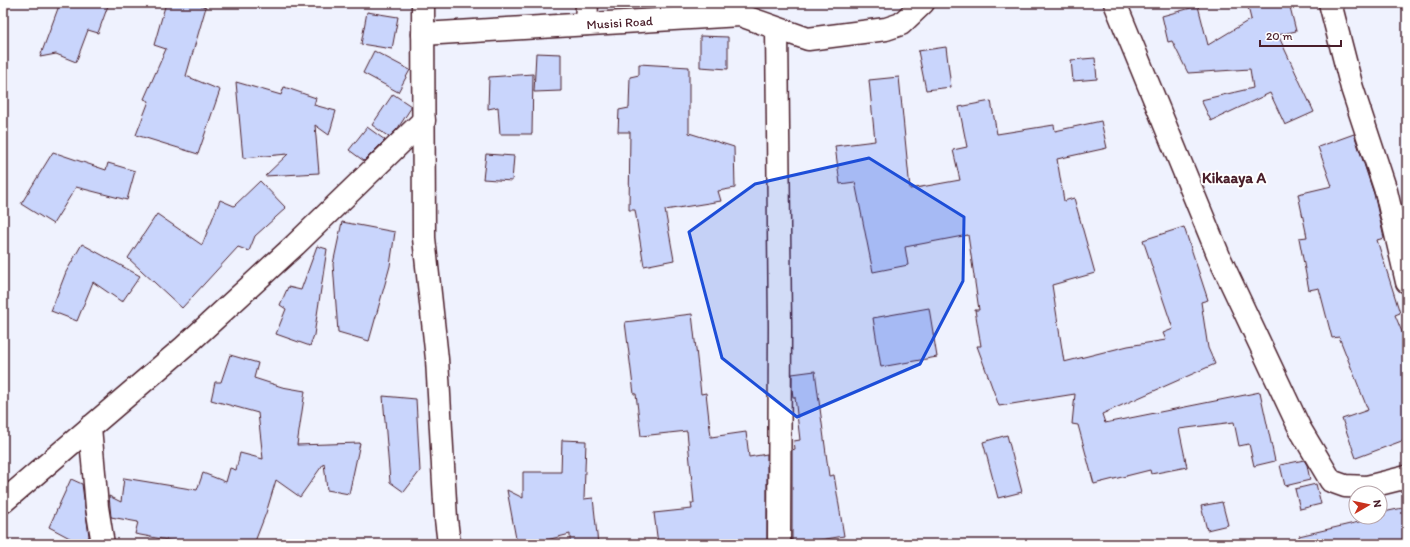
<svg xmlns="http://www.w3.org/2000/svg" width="1410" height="547" font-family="Itim,sans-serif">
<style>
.building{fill:#c9d5fc;stroke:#4a1f2b}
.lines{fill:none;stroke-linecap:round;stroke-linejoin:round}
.minor-casing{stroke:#4a1f2b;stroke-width:25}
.minor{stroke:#fff;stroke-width:22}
.marked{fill:#1d4ed8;fill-opacity:0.2;stroke:#1d4ed8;stroke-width:3;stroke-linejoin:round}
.labels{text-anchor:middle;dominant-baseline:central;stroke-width:4;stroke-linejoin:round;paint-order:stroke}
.street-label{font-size:13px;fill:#4a1f2b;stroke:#fff}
.quarter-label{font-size:15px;font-weight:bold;fill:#4a1f2b;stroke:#fff}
</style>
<rect width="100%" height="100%" fill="#eff2fe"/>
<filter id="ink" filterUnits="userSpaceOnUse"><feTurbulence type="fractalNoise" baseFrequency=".025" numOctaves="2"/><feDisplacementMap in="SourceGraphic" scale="8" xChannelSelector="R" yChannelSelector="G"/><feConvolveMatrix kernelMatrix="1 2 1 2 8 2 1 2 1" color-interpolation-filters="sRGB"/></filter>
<g filter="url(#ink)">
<!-- building -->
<g class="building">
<polygon points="60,3 109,3 98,33 88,30 76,62 56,54 40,57"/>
<polygon points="166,3 192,3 206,7 186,76 220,90 198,154 136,135 149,101 144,99 166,49 154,45"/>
<polygon points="1247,3 1289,3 1296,31 1278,35 1314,112 1285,125 1270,93 1211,121 1201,100 1253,88 1250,69 1188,73 1172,41 1168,42 1162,16 1198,6 1208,45 1251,19"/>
<polygon points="367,12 398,17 392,49 361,44"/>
<polygon points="700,36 728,37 728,69 700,67"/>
<polygon points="946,47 951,87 926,90 918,51"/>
<polygon points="374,51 410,70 398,92 363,73"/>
<polygon points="536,53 561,54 561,91 534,92"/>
<polygon points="1095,58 1097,79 1073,81 1071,60"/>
<polygon points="639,64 689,67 689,133 734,147 735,188 718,191 721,201 665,210 674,260 644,266 635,210 629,210 630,132 618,132 619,110 629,108 630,77 639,75"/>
<polygon points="533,74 532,134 500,134 498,107 488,109 489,77"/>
<polygon points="899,77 910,189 960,180 953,150 967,147 959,107 991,101 997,134 1054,125 1055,131 1101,121 1107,148 1057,159 1064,201 1074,198 1095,273 1052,285 1064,362 1128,346 1166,340 1163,333 1173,329 1143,240 1184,227 1208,300 1201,302 1208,348 1215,364 1102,414 1105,423 1260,392 1275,461 1254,466 1249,444 1239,446 1234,422 1179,429 1187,467 1151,474 1150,470 1094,484 1078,425 1072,424 1075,394 999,406 977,346 981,346 975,310 979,310 968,235 905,247 908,265 873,272 855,182 840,184 835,146 875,141 869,80"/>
<polygon points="236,82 281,95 284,87 316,98 314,105 336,111 329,135 315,125 319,173 265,176 288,154 243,158"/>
<polygon points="393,94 411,106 411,108 398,128 389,137 372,125"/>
<polygon points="367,127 385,140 364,161 349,150"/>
<polygon points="1354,134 1374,194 1384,238 1377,240 1400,313 1395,315 1407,344 1407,439 1356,458 1342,419 1368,410 1339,337 1332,338 1319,288 1309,290 1299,238 1307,237 1298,194 1332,186 1318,147"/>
<polygon points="53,152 106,170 108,163 135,171 127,200 76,187 53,224 21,204"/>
<polygon points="486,154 514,156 512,181 483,179"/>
<polygon points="260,181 286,208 255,236 249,251 238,247 182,308 128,258 157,214 202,245 220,200 234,206"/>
<polygon points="342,222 395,232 390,266 369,341 338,332 333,264"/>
<polygon points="82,244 140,276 122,302 93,282 77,321 51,311 66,272"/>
<polygon points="317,246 327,249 314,335 310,346 276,334 286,309 280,305 288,287 301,290"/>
<polygon points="929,308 937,357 881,367 873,318"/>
<polygon points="692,314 701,394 706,393 711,437 746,432 749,457 767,454 767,544 658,544 654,513 692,509 691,503 694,503 687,431 641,436 636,394 634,394 625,322"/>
<polygon points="230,355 258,363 254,378 282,387 305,391 297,445 360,443 349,494 327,490 324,463 300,497 276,480 266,513 254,544 177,544 178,542 135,534 138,522 111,517 109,496 121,502 124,478 197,490 203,473 226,482 230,468 236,470 240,453 263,459 258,413 211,400 215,382 221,382"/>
<polygon points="815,371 829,476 834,475 844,536 814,541 814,544 792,544 792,450 795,449 794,441 800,440 795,397 793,397 792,389 792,374"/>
<polygon points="383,396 416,399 420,471 404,492 390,482"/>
<polygon points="1007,435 1022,492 998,498 983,442"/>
<polygon points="562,440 586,441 584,499 593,498 598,544 570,544 570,534 531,544 517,544 507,490 523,498 523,472 561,472"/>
<polygon points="1304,460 1307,465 1310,480 1285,486 1280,465"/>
<polygon points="71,479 82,484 89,536 85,544 81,544 49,527"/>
<polygon points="1316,484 1321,504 1300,509 1295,489"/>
<polygon points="1222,502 1228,525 1207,530 1201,506"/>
<polygon points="1407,507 1407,544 1299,544 1299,536 1380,517 1385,515 1384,512"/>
</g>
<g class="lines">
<!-- minor casing -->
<g class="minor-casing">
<g id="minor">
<polyline points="423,3 424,238 437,359 446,519 449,544"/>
<polyline points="1115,3 1220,259 1300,429 1331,481 1345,486 1367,487 1407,477"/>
<polyline points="1330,3 1352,88 1386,191 1407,282"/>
<polyline points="586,24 587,3"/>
<polyline points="777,29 780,327 779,544"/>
<path id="s1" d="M423 34 740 15 808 39 886 29 901 24 923 3"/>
<polyline points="90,427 97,507 103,544"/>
<polyline points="3,502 184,347 295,245 424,120"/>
</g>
</g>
<!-- minor -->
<use href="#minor" class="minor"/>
</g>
</g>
<!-- marked area -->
<path class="marked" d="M869 158 964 217 963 281 920 364 797 417 722 358 689 232 755 184Z"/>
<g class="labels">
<!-- street labels -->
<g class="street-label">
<text stroke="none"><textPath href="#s1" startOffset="197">Musisi Road</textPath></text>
</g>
<!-- quarter labels -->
<g class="quarter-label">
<text x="1234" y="178">Kikaaya A</text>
</g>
</g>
<!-- margin -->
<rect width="1410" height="547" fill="none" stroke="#fff" stroke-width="16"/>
<rect x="8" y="8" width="1394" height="531" fill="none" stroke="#4a1f2b" stroke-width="1.5" filter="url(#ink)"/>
<!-- north arrow -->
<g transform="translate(1368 505) rotate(81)"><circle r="19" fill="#ffffff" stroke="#b7a5aa"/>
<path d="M0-3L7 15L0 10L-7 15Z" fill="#c8321e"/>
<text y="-6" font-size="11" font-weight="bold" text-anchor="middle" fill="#4a1f2b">N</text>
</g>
<!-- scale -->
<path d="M1260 40v6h81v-6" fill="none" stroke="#4a1f2b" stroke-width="2"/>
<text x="1266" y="40" font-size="12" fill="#4a1f2b" stroke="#ffffff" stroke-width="3" paint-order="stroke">20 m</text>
</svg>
